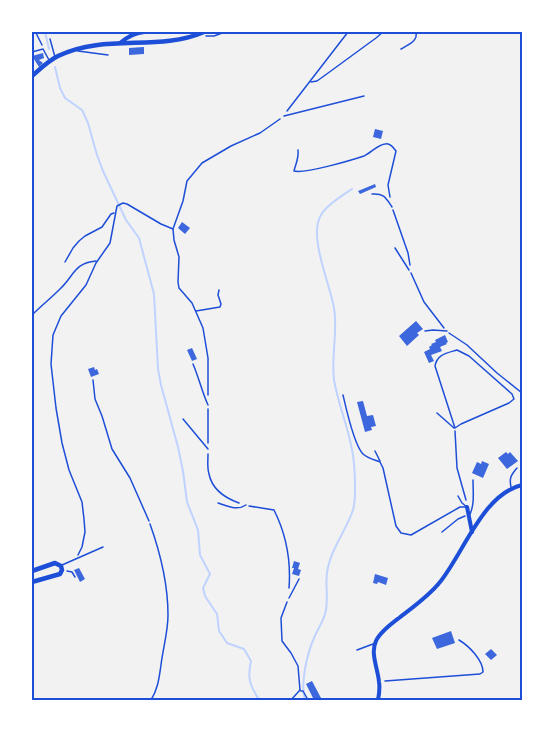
<svg xmlns="http://www.w3.org/2000/svg" width="554" height="732" font-family="'Libre Baskerville',serif">
<style>
.lines{fill:none;stroke-linecap:round;stroke-linejoin:round}
.stream{stroke:#bfd3fe;stroke-width:2}
.building{fill:#3d67dc}
.path{stroke:#1d4ed8;stroke-width:1.5}
.service{stroke:#1d4ed8;stroke-width:1.5}
.minor{stroke:#1d4ed8;stroke-width:4}
.tertiary{stroke:#1d4ed8;stroke-width:4.5}
.neatline{fill:none;stroke:#1d4ed8;stroke-width:2}
</style>
<rect width="100%" height="100%" fill="#f2f2f2"/>
<g class="lines">
<!-- stream -->
<g class="stream">
<polyline points="45,32 49,49"/>
<path d="M55 67 60 88 65 98 82 110 88 123 97 155 103 171 126 220 139 238 154 294 158 369 161 385 178 447 183 471 187 502 198 530 200 555 210 574 203 588 205 596 217 614 219 631 227 643 244 649 251 661C247 679 250 685 259 700"/>
<path d="M305 700C300 684 307 654 314 638 317 630 323 622 325 614 329 601 325 586 327 573 330 550 346 531 353 510 356 501 355 474 354 464 352 435 339 409 334 380 331 356 338 332 334 308 330 284 308 236 321 215 326 205 343 195 352 189"/>
</g>
</g>
<!-- building -->
<g class="building">
<polygon points="144,47 144,54 129,55 129,48"/>
<polygon points="43,53 44,58 39,60 43,63 39,67 32,56"/>
<polygon points="375,129 383,131 381,139 373,137"/>
<polygon points="375,184 376,187 360,194 358,191"/>
<polygon points="182,222 190,228 185,234 178,228"/>
<polygon points="416,321 423,329 417,333 419,335 407,346 399,336"/>
<polygon points="445,335 448,342 446,343 447,344 440,347 442,351 431,355 434,361 429,363 424,352 430,349 429,347 432,345 431,344 436,342 435,340"/>
<polygon points="192,348 197,359 192,361 187,350"/>
<polygon points="94,367 95,370 97,369 99,374 91,377 88,369"/>
<polygon points="363,401 367,416 373,415 376,426 371,427 372,430 365,432 357,402"/>
<polygon points="506,452 508,454 510,452 518,461 507,469 498,458"/>
<polygon points="482,461 489,464 483,478 472,473 477,462 481,464"/>
<polygon points="294,561 300,563 298,569 301,570 299,576 292,574 294,568 292,568"/>
<polygon points="79,568 85,579 80,582 74,570"/>
<polygon points="375,574 388,578 386,585 378,582 377,584 373,583"/>
<polygon points="451,631 455,643 437,649 432,638"/>
<polygon points="491,649 497,655 491,660 485,654"/>
<polygon points="312,681 321,698 317,700 314,700 306,684"/>
</g>
<g class="lines">
<!-- path -->
<g class="path">
<polyline points="32,33 35,32 36,33 42,45"/>
<polyline points="206,36 214,36 225,32"/>
<path d="M401 49C409 44 418 41 416 32"/>
<polyline points="311,82 317,81 324,76 376,38 383,32"/>
<polyline points="287,111 348,32"/>
<path d="M298 150C299 158 296 163 294 171 305 174 352 160 364 156 371 153 377 145 385 144 390 143 393 147 396 151L388 185 390 197"/>
<polyline points="393,210 408,253 410,265"/>
<polyline points="65,262 73,248 79,241 85,236 102,227 111,214 114,213"/>
<polyline points="411,273 424,302 444,328"/>
<polyline points="196,311 220,307 221,304 218,295 219,290"/>
<path d="M32 315C41 306 51 298 60 289 74 276 74 263 96 261"/>
<polyline points="449,333 467,345 497,373 522,393"/>
<polyline points="208,395 208,358 203,328 192,303 179,288 178,282 179,257 174,240 173,229 183,201 187,181 202,163 231,146 260,133 280,119"/>
<polyline points="455,431 457,468 466,500"/>
<polyline points="208,443 208,409"/>
<path d="M208 454C208 460 207 468 209 474 212 489 225 498 239 503"/>
<path d="M249 506 274 510C286 534 291 562 289 588"/>
<path d="M150 524C160 552 168 584 168 615 168 632 163 648 161 665 159 678 158 689 151 700"/>
<polyline points="442,532 458,519 465,516"/>
<polyline points="78,555 82,547 85,532 84,519 82,502 69,470 62,443 56,408 51,364 53,335 61,316 86,285 96,263 110,243 117,206 123,203 127,204 161,224 173,229"/>
<polyline points="67,571 72,572 75,577"/>
<polyline points="287,602 281,618 282,641 291,653 298,666 300,690"/>
<path d="M385 681 480 674 483 672C483 660 469 646 459 640"/>
<polyline points="301,691 303,691 308,700"/>
<polyline points="291,700 300,690"/>
</g>
<!-- service -->
<g class="service">
<polyline points="50,39 55,57"/>
<polyline points="78,51 108,55"/>
<polyline points="32,52 43,49 49,60"/>
<polyline points="284,116 364,96"/>
<path d="M372 194C384 193 386 198 392 207"/>
<polyline points="395,248 409,270"/>
<polyline points="425,331 433,330 447,331"/>
<path d="M457 350 469 356 512 394 514 399 509 403 461 424 455 428 435 366C437 354 447 353 457 350Z"/>
<path d="M193 364C199 378 202 392 208 405"/>
<polyline points="93,380 95,399 102,416 112,449 130,478 149,521"/>
<path d="M343 395C346 408 354 445 363 454 367 458 375 460 380 462L383 468 396 526 401 533 411 535 460 507H467L462 503 458 496"/>
<polyline points="437,413 454,428"/>
<polyline points="183,419 208,449"/>
<polyline points="375,451 380,461"/>
<path d="M511 487C509 478 511 475 517 468"/>
<path d="M218 503C227 506 237 511 246 505"/>
<path d="M469 516C475 506 473 491 473 480"/>
<polyline points="62,565 103,547"/>
<polyline points="289,598 299,579"/>
<polyline points="357,650 373,644"/>
</g>
<!-- minor -->
<g class="minor">
<path d="M120 43C127 37 135 33 144 32"/>
<polyline points="467,507 472,532"/>
<path d="M378 700C379 695 380 688 379 682 378 669 370 653 376 641 380 632 391 624 399 618 413 607 429 596 440 582 464 552 483 494 522 485"/>
</g>
<!-- tertiary -->
<g class="tertiary">
<path d="M32 76C40 69 48 61 58 56 106 33 158 52 204 32"/>
<polyline points="32,571 55,563 61,566 62,570 60,574 32,582"/>
</g>
</g>
<!-- border -->
<rect width="554" height="732" fill="none" stroke="#ffffff" stroke-width="66"/>
<rect x="33" y="33" width="488" height="666" class="neatline"/>
</svg>
